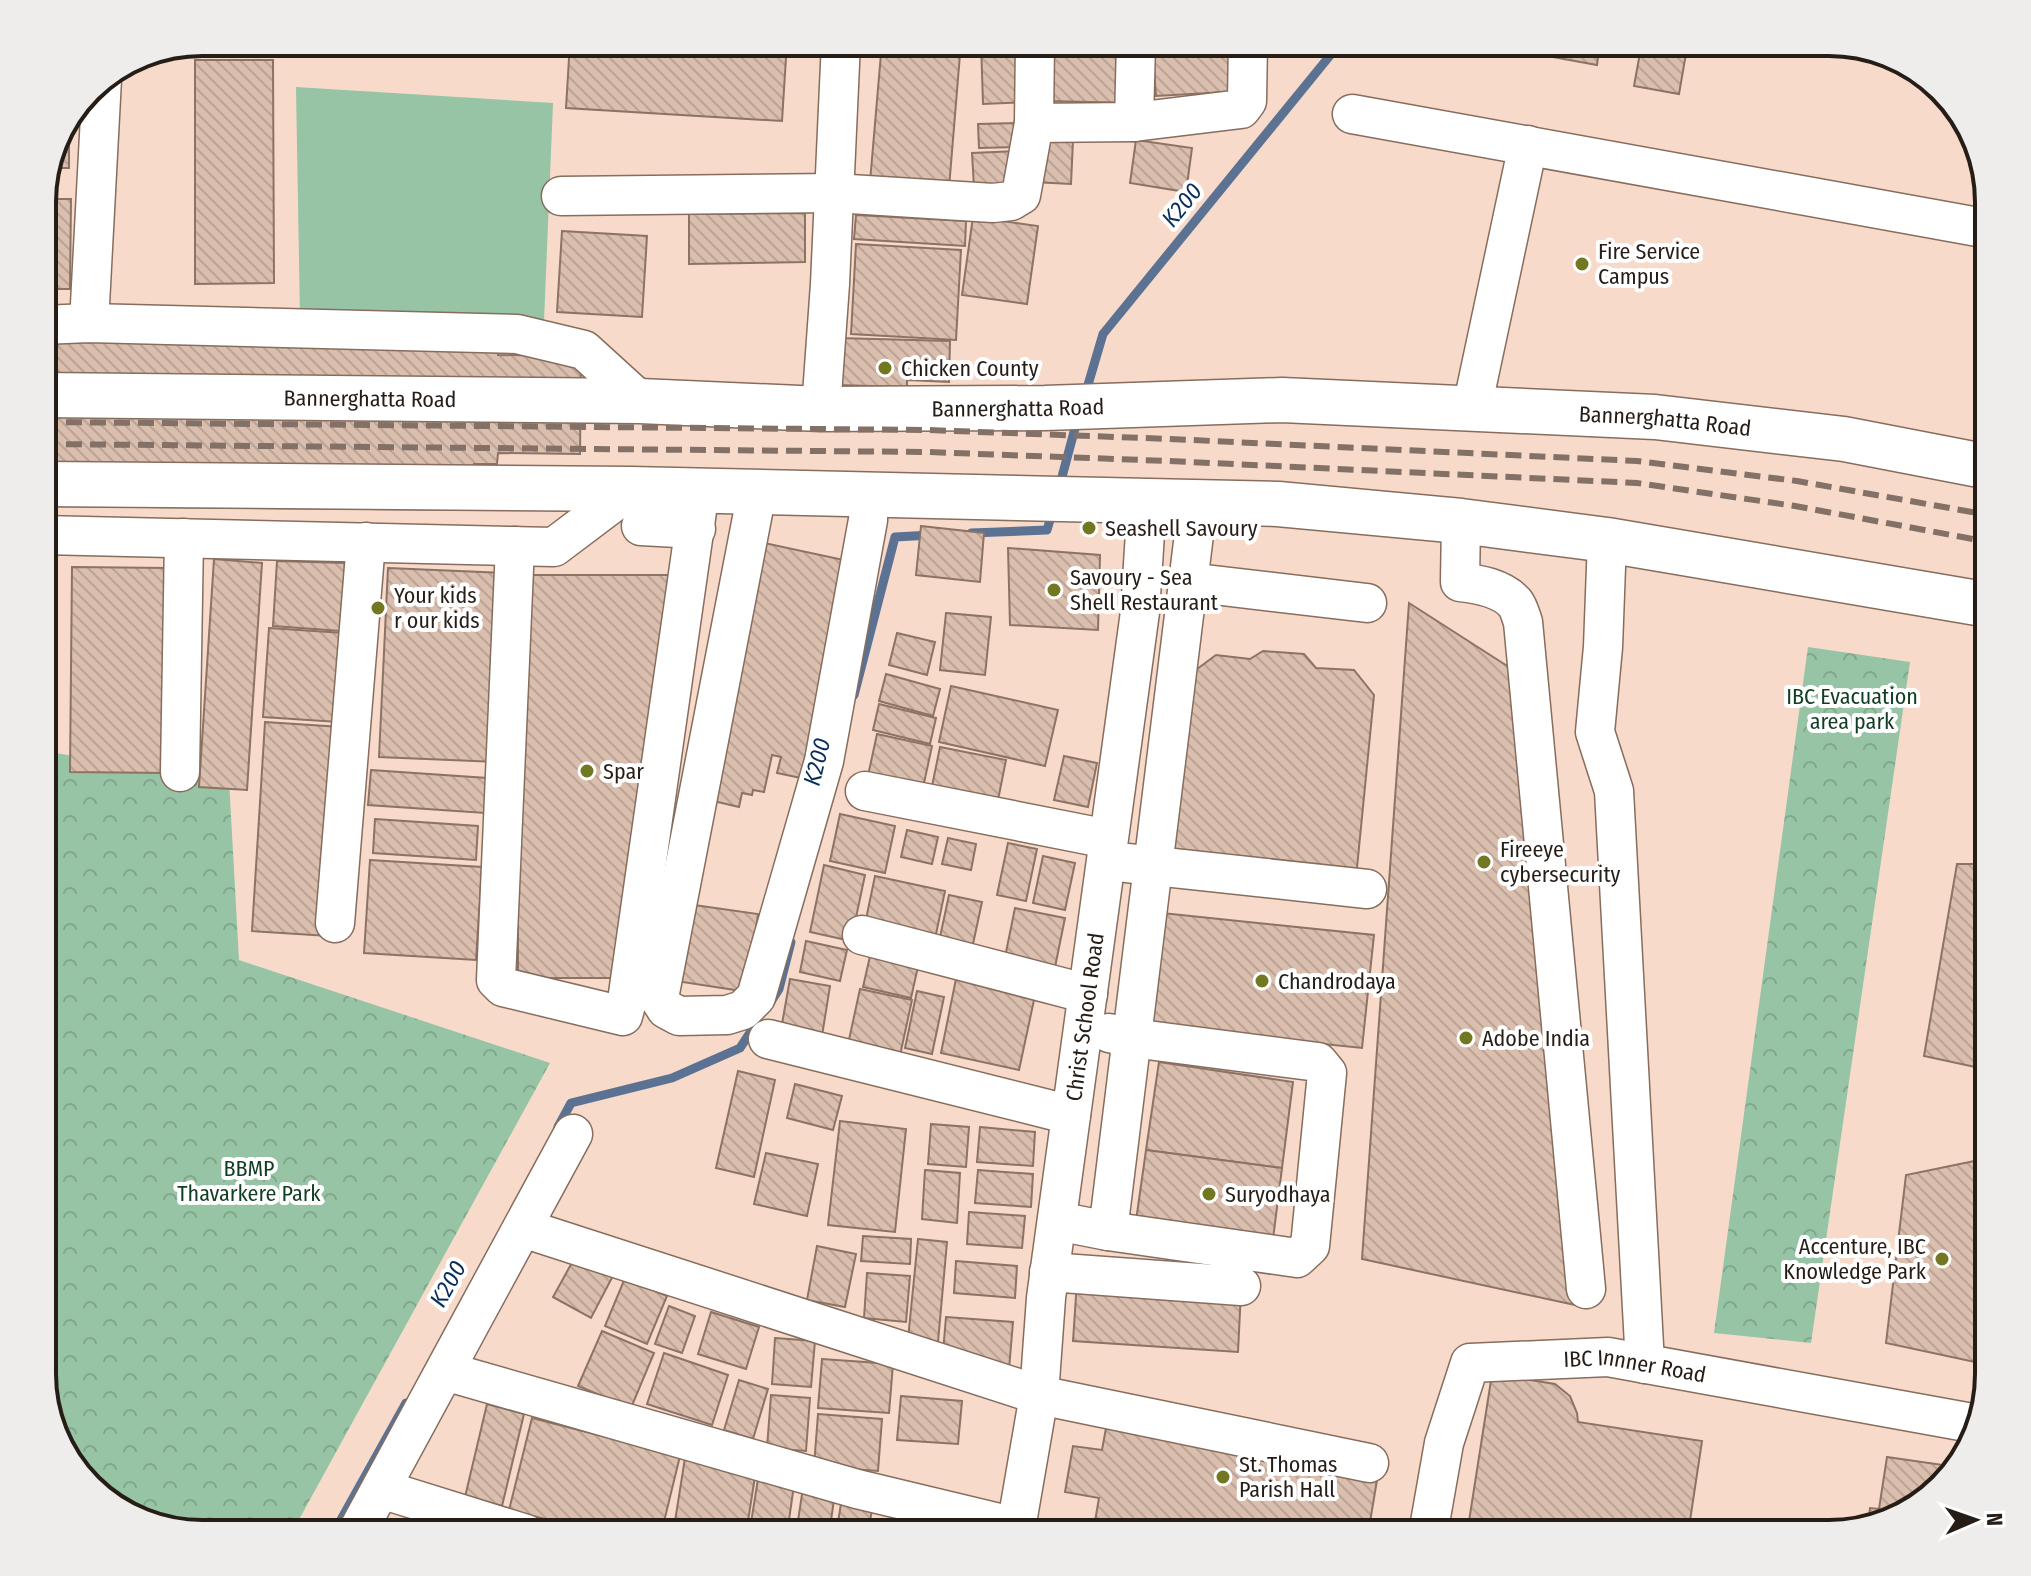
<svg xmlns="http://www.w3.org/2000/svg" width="2031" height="1576" font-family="'Fira Sans Condensed',sans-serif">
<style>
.grass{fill:#96c4a4}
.forest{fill:url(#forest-crowns)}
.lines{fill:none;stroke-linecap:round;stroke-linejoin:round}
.stream{stroke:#5c7293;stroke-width:9}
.building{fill:url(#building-back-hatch);stroke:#8d7364;stroke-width:2}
.minor-casing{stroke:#866d5e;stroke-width:41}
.major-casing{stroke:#866d5e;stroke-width:47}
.minor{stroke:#fff;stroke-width:38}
.major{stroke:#fff;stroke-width:44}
.rail{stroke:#837167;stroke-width:6;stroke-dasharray:16 8;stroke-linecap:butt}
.poi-dot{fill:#727821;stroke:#fff;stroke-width:3}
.labels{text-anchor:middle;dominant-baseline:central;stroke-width:8;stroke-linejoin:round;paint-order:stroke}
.poi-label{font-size:22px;fill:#271d17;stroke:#fff;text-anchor:start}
.street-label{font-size:22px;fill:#271d17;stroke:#fff}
.park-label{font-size:22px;fill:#103e23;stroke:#fff}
.water-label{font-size:24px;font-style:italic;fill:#082d5a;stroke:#fff}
.rim{fill:none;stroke:#271d17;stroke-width:4}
</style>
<defs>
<pattern id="forest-crowns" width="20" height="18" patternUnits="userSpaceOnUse" patternTransform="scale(2)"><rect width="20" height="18" fill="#96c4a4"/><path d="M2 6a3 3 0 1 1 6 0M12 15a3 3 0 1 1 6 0" fill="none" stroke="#81a88c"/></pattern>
<pattern id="building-back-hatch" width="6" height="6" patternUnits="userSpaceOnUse" patternTransform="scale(2)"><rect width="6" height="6" fill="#dabeae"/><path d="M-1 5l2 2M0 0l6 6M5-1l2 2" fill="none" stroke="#bba395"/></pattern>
</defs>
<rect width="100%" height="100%" fill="#f7daca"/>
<!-- grass -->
<polygon class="grass" points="296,87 553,103 544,321 300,317"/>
<!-- forest -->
<g class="forest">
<polygon points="1808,647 1910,662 1811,1343 1714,1333"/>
<polygon points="42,751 229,780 239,960 550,1063 291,1534 202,1534 104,1501 59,1445 42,1384"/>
</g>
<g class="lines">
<!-- stream -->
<g class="stream">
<polyline points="1085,395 1103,334 1341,42"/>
<polyline points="1059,488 1078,417"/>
<polyline points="971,533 1047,530 1053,510"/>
<polyline points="854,695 895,537 932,535"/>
<polyline points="770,1003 779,989 791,942"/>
<polyline points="558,1127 571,1103 672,1078 740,1048 757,1022"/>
<polyline points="333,1534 406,1403"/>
</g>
</g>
<!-- building -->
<g class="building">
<polygon points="570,42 787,42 782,121 566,108"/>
<polygon points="882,42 961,42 949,188 870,182"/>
<polygon points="981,42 1029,42 1032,102 983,104"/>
<polygon points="1050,42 1132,42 1130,103 1048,101"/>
<polygon points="1152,42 1242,42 1244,91 1156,96"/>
<polygon points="1538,42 1600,42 1597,65 1536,54"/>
<polygon points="1642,42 1688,42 1679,94 1634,86"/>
<polygon points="195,60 273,60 274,283 195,284"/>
<polygon points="69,118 69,168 49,168 59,131"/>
<polygon points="1020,123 1020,147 979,148 978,124"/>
<polygon points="1036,138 1073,140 1071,184 1033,182"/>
<polygon points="1136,140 1192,148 1186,192 1130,183"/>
<polygon points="1017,151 1018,186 974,187 972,153"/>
<polygon points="42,199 71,199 70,289 42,289"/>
<polygon points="805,213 805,262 689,264 689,214"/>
<polygon points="856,215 966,221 965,246 854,239"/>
<polygon points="973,217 1038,226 1027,304 962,295"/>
<polygon points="562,231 647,236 642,317 557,312"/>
<polygon points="856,244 961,250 956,340 851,334"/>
<polygon points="69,313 498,346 498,355 581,356 580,454 498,453 497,464 474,464 474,510 42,506 42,351 52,351 52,342"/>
<polygon points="838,338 950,341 949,382 907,380 907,387 837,385"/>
<polygon points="921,526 984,533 980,582 916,575"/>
<polygon points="760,542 853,562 801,778 777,773 781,757 772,755 764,792 753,790 752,795 742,793 739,807 705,799"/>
<polygon points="1008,548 1100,555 1098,630 1010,625"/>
<polygon points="214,559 262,563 247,790 199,787"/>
<polygon points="277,561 345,563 341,631 273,626"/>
<polygon points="72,567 170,568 167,773 70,772"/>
<polygon points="388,568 505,573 497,762 379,757"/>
<polygon points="524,575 682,575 611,978 518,978 518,745"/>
<polygon points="1409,603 1512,669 1538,817 1575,1305 1362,1259"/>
<polygon points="946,613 991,617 985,675 940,670"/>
<polygon points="269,628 344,633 338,722 263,717"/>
<polygon points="897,633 935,642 927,675 889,665"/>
<polygon points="1263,651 1304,654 1316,668 1354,670 1374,695 1356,878 1170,859 1189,675 1216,655 1250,659"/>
<polygon points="886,674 940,689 933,716 879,701"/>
<polygon points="951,686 1058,710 1045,766 939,742"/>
<polygon points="879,704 936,718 930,744 873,730"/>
<polygon points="265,722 341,727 328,936 252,931"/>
<polygon points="877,734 932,746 921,797 866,785"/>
<polygon points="940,747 1006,760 995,815 929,801"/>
<polygon points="1064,756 1097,763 1088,807 1054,800"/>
<polygon points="371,770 487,778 485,813 368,805"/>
<polygon points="840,814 895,826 885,873 830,861"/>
<polygon points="375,819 478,826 476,860 373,853"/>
<polygon points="907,830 938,837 932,864 901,857"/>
<polygon points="948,838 976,844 971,870 942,864"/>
<polygon points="1008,843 1037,849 1026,901 997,895"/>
<polygon points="1043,856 1075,863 1065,910 1033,903"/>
<polygon points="370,860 482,867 476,960 364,953"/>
<polygon points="1957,864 1989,864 1989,1070 1924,1056"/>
<polygon points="824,865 865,875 851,941 810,932"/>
<polygon points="875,876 945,891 935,939 865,924"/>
<polygon points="949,895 982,902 970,958 937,951"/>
<polygon points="687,904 758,914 748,992 676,981"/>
<polygon points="1015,908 1065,918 1054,972 1004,962"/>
<polygon points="1162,913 1374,935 1362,1048 1151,1026"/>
<polygon points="806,941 847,950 840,981 800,972"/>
<polygon points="873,943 921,953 911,998 863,987"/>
<polygon points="958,969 1037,986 1019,1070 941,1053"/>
<polygon points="790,979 830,986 821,1042 780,1035"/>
<polygon points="860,989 912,1000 899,1060 847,1049"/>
<polygon points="917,991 944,997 932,1054 905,1048"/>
<polygon points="1159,1062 1293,1082 1282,1168 1146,1150"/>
<polygon points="738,1071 775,1080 754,1177 716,1168"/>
<polygon points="795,1084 842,1096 833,1130 787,1118"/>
<polygon points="840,1121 906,1129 895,1232 828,1225"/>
<polygon points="931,1124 969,1127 966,1167 928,1164"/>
<polygon points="980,1127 1035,1132 1033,1166 977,1162"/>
<polygon points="1146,1150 1282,1168 1273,1239 1136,1221"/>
<polygon points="766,1153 818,1164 807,1216 754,1204"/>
<polygon points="1989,1158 1989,1365 1886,1343 1906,1175"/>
<polygon points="925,1170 960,1173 957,1223 922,1219"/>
<polygon points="978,1170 1033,1174 1031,1207 975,1203"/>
<polygon points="969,1212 1025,1216 1022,1248 967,1244"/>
<polygon points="863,1236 911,1239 910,1264 861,1261"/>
<polygon points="918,1239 947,1242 938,1342 908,1339"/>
<polygon points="817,1246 856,1254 845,1307 807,1300"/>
<polygon points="580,1248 617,1268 591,1318 553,1297"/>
<polygon points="956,1261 1017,1266 1015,1298 954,1293"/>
<polygon points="867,1273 910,1276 906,1322 864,1318"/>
<polygon points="625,1278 667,1296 647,1344 605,1326"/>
<polygon points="1077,1281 1241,1291 1238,1352 1073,1341"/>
<polygon points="669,1306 695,1316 682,1353 655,1344"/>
<polygon points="711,1312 759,1327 746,1369 698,1354"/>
<polygon points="946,1317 1013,1322 1009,1369 942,1364"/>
<polygon points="602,1331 654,1353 631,1408 578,1386"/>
<polygon points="775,1338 815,1341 811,1387 772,1384"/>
<polygon points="664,1353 728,1375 712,1425 647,1404"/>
<polygon points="822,1359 893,1364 889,1413 818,1408"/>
<polygon points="1492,1374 1555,1384 1570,1396 1577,1413 1578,1422 1702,1441 1688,1534 1467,1534"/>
<polygon points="739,1380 768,1389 753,1439 724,1430"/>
<polygon points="771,1395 810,1398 806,1451 767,1448"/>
<polygon points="901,1396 962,1401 958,1444 897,1440"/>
<polygon points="487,1404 524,1414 502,1506 465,1497"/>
<polygon points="818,1414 882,1419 878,1471 814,1466"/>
<polygon points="532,1418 680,1456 661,1534 605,1534 509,1510"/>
<polygon points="1106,1428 1380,1462 1368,1534 1093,1533 1099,1498 1065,1492 1073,1446 1102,1450"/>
<polygon points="1887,1457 1957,1467 1956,1472 1899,1518 1868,1525 1870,1508 1879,1509"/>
<polygon points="685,1458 756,1470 746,1534 673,1534"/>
<polygon points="758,1479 794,1485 787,1534 750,1529"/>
<polygon points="803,1488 835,1493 829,1534 796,1534"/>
<polygon points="842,1498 873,1503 868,1534 836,1534"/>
<polygon points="422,1521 467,1534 418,1534"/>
</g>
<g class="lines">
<!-- minor casing -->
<g class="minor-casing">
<g id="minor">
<polyline points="1352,114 1989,229"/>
<polyline points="1134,122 1136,42"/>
<polyline points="1034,123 1134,122 1241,109 1247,101 1248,42"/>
<polyline points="561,196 834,193 993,203 1011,201 1021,195 1034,123 1035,42"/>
<polyline points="89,323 102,79"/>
<polyline points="42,325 89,323 517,334 584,350 640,401"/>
<polyline points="1472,408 1528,145"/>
<polyline points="821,409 830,284 841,42"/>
<polyline points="757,492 659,998 666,1009 679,1016 727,1015 743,1010 756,997 824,761 868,520 869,494"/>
<path d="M1461 521 1460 582C1478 584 1502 588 1515 603 1519 608 1521 617 1523 622L1586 1289"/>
<polyline points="641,526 696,529"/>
<polyline points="42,535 554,547 631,489"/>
<polyline points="1607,540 1603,647 1595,732 1614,791 1645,1364"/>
<polyline points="515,546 496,980 503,987 623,1016 627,1001 700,490"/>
<polyline points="1188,582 1367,603"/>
<polyline points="180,772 184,538"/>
<polyline points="865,791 1108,839"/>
<polyline points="1127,863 1367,889"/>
<polyline points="335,923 366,542"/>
<polyline points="862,935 1088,994"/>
<polyline points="768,1039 1071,1115"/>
<polyline points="1057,1221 1108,1231 1198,502"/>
<polyline points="523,1228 1039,1395 1369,1463"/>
<polyline points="1108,1231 1297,1258 1310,1246 1327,1073 1318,1062 1132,1038 1109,1033"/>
<polyline points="1049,1272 1241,1286"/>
<polyline points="445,1371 857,1489 1016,1527"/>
<polyline points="381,1489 526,1534"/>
<polyline points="356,1534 573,1134"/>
<path id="s1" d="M1015 1534 1039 1395 1046 1298 1140 612 1147 501"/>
<path id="s2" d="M1428 1534 1444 1443 1470 1363 1608 1357 1972 1423"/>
</g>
</g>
<!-- major casing -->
<g class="major-casing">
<g id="major">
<path id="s3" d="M42 395 640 401 821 409 1045 408 1282 400 1655 417 1844 439 1989 467"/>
<polyline points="42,484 631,489 1278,504 1461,521 1607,540 1989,605"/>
</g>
</g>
<!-- minor -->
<use href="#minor" class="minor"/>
<!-- major -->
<use href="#major" class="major"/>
<!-- rail -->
<g class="rail">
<polyline points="42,422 927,430 1170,439 1637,461 1797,481 1989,515"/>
<polyline points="42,444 927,452 1169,461 1637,483 1795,506 1989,542"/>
</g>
</g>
<!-- markers -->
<g class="poi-dot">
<circle cx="1582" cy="264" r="8"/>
<circle cx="885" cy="368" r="8"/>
<circle cx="1089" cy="528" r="8"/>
<circle cx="1054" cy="590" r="8"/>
<circle cx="378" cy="608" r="8"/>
<circle cx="587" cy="771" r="8"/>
<circle cx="1484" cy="862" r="8"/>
<circle cx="1262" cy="981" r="8"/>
<circle cx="1466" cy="1038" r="8"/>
<circle cx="1209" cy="1194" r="8"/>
<circle cx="1942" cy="1259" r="8"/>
<circle cx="1223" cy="1477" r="8"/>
</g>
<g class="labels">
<!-- poi labels -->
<g class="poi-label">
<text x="1598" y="251">Fire Service<tspan x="1598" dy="25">Campus</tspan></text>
<text x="901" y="368">Chicken County</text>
<text x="1105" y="528">Seashell Savoury</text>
<text x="1070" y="577">Savoury - Sea<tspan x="1070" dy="25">Shell Restaurant</tspan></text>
<text x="394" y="595">Your kids<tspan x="394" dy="25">r our kids</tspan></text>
<text x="603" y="771">Spar</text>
<text x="1500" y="849">Fireeye<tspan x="1500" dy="25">cybersecurity</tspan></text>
<text x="1278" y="981">Chandrodaya</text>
<text x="1482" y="1038">Adobe India</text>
<text x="1225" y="1194">Suryodhaya</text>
<text x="1926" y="1246" text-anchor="end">Accenture, IBC<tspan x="1926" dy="25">Knowledge Park</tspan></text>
<text x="1239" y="1464">St. Thomas<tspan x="1239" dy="25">Parish Hall</tspan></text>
</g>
<!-- street labels -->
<g class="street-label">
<text stroke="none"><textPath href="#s3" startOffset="328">Bannerghatta Road</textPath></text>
<text stroke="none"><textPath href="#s3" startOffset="976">Bannerghatta Road</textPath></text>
<text stroke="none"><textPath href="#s3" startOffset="1624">Bannerghatta Road</textPath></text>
<text stroke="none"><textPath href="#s1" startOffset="522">Christ School Road</textPath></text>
<text stroke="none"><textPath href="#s2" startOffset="342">IBC Innner Road</textPath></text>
</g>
<!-- park labels -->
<g class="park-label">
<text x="1852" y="696">IBC Evacuation<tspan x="1852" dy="25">area park</tspan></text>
<text x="249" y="1168">BBMP<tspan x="249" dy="25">Thavarkere Park</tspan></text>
</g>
<!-- water labels -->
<g class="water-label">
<text transform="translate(1182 205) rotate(-51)">K200</text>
<text transform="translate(817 762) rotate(-76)">K200</text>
<text transform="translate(448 1284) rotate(-61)">K200</text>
</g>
</g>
<!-- crop -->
<path d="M0 0H2031V1576H0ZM202 56H1829A146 146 0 0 1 1975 202V1374A146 146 0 0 1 1829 1520H202A146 146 0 0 1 56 1374V202A146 146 0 0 1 202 56Z" fill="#eeedec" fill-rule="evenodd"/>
<path class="rim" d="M202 56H1829A146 146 0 0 1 1975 202V1374A146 146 0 0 1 1829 1520H202A146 146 0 0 1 56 1374V202A146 146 0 0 1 202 56Z"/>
<!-- north arrow -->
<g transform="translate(1975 1520) rotate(88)" stroke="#ffffff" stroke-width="6" paint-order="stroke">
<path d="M0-6L14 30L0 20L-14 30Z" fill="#271d17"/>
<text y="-12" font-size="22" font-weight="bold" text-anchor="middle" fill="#271d17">N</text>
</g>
</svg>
